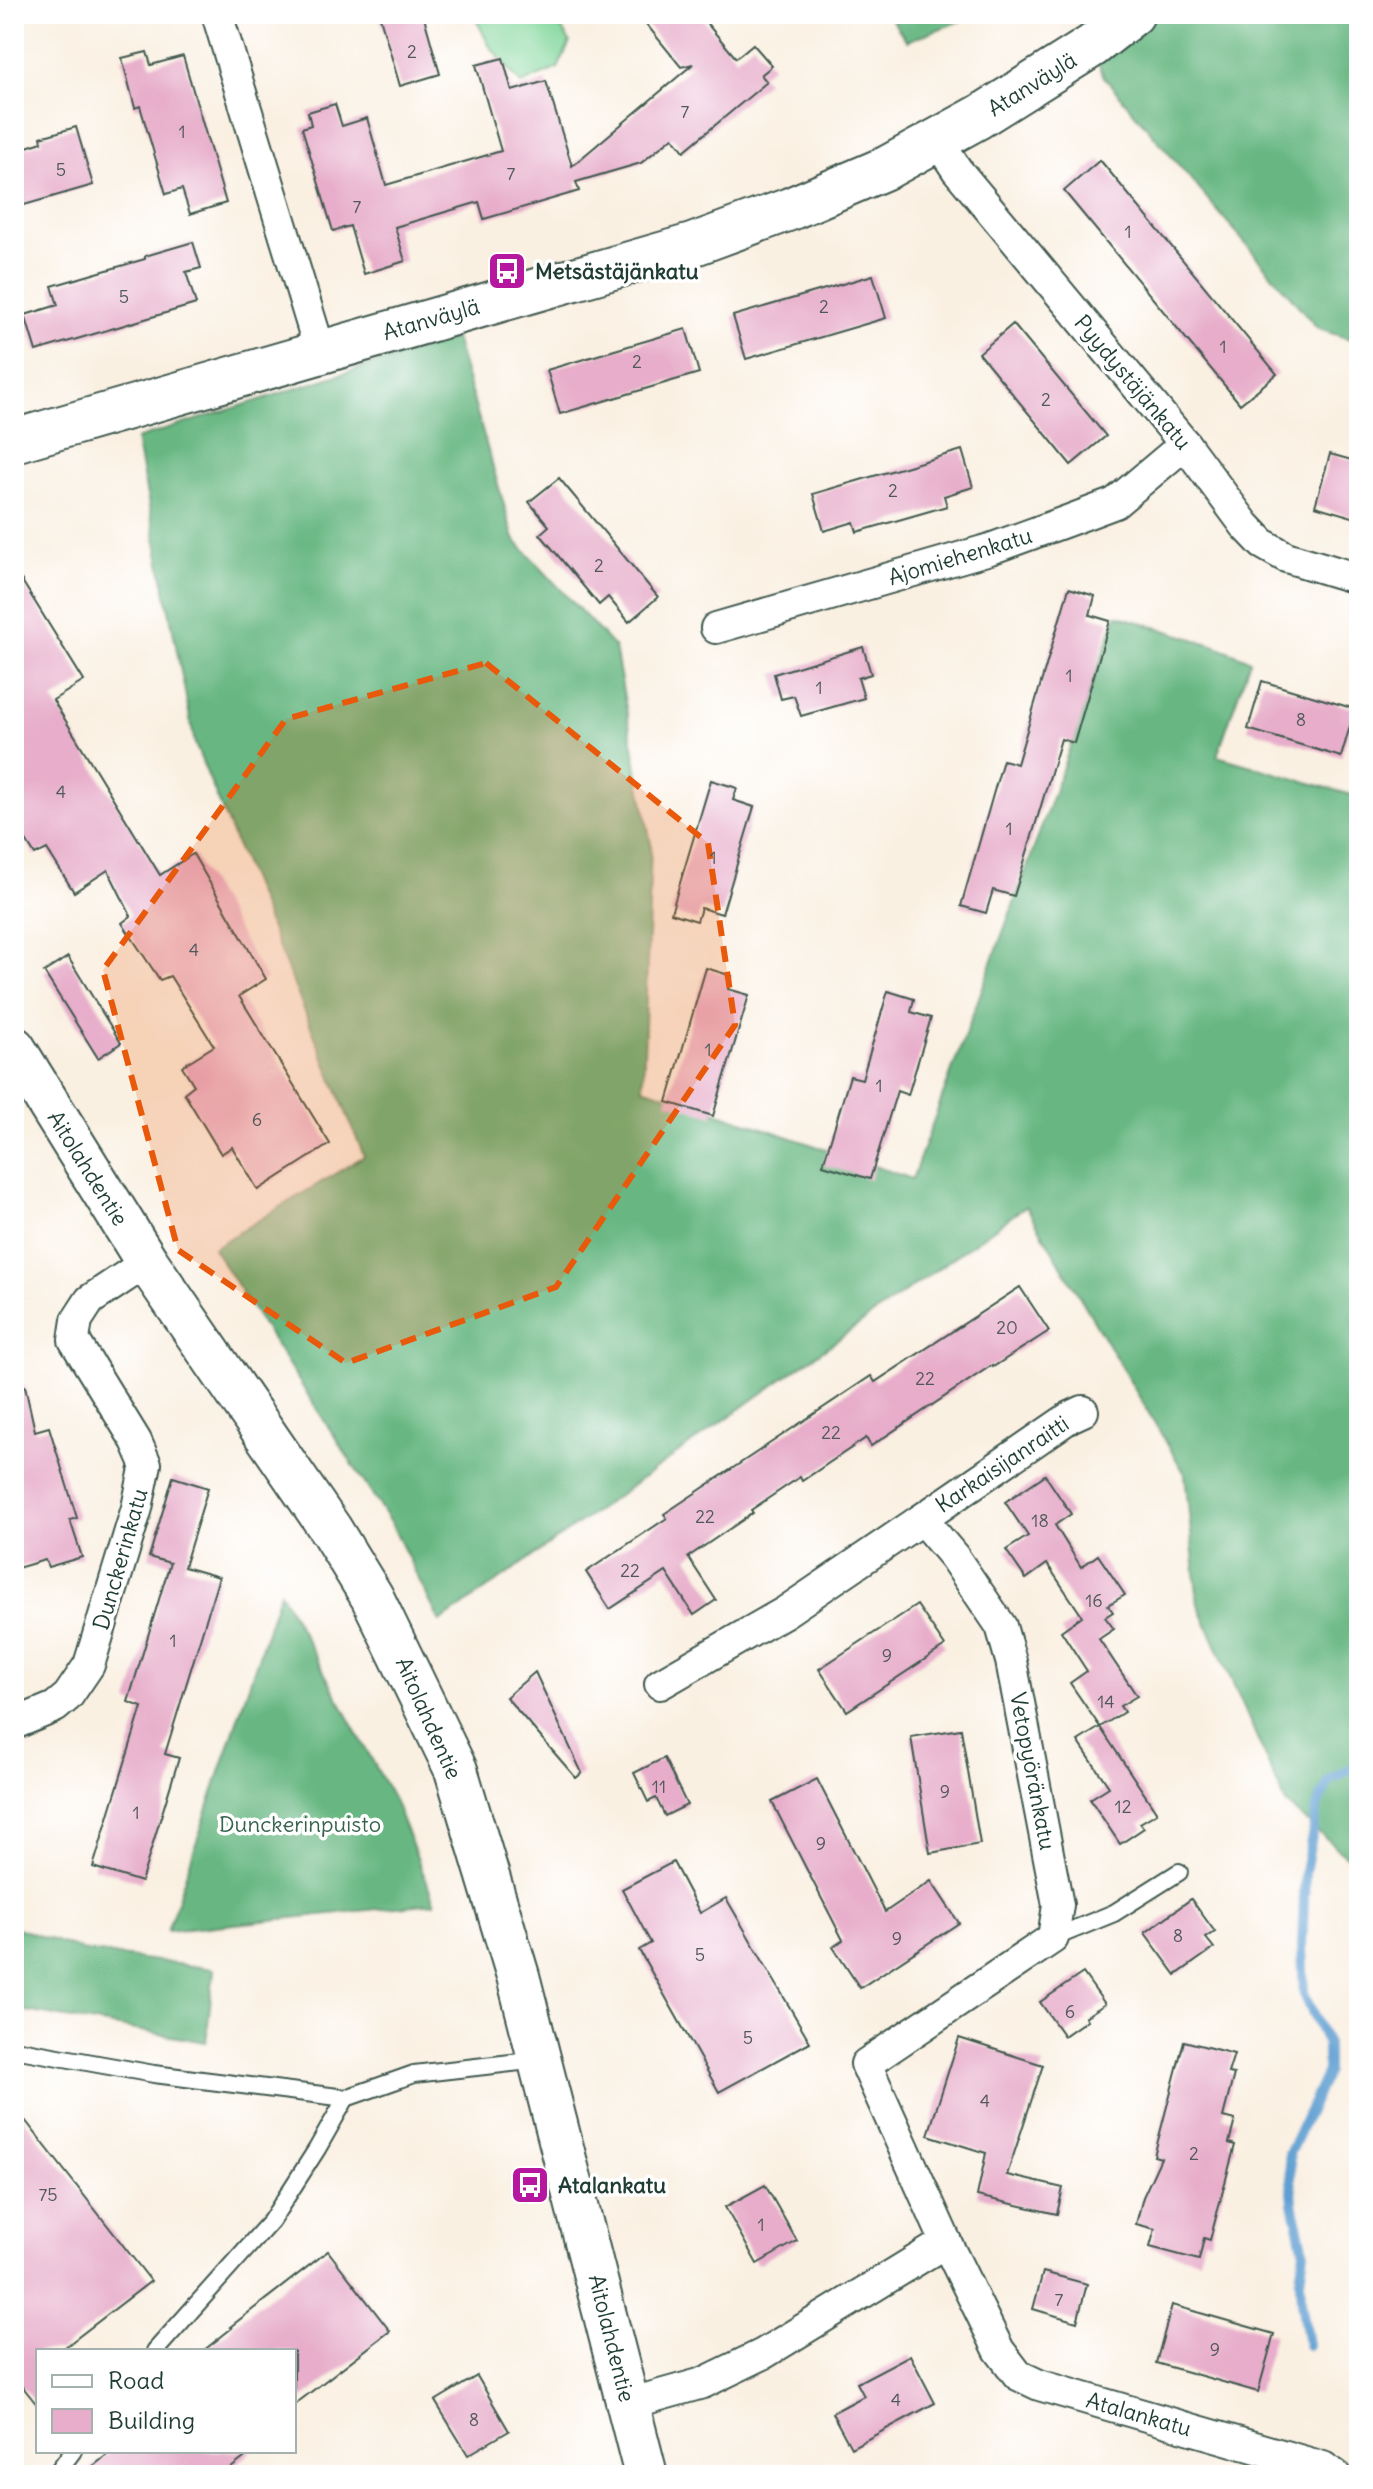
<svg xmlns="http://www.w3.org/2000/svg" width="1373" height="2489" font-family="Delius,sans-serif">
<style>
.green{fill:#80d69a;stroke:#508a67;stroke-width:2}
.forest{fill:#68b782;stroke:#447a5b;stroke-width:2}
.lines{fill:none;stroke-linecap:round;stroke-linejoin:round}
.stream{stroke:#5e9fd1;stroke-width:10}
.building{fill:#e7adca}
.lane-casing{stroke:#40584e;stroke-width:20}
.street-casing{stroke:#40584e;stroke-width:34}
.secondary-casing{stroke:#40584e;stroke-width:46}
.lane{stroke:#fff;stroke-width:16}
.street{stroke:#fff;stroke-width:30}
.secondary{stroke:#fff;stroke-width:42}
.marked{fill:#e8590c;fill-opacity:0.2;stroke:#e8590c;stroke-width:6;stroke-dasharray:16 10;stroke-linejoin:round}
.labels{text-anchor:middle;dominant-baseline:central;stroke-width:7;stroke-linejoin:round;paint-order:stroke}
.number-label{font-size:18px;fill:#51595a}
.street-label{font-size:22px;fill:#1f3d34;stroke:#fff}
.poi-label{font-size:22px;font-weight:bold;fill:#1f3d34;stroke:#fff;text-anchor:start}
.park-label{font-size:22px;fill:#37634e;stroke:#fff}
</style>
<rect width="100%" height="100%" fill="#fff"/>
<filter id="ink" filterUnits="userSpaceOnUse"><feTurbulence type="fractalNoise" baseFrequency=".0125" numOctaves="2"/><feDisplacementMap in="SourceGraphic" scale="16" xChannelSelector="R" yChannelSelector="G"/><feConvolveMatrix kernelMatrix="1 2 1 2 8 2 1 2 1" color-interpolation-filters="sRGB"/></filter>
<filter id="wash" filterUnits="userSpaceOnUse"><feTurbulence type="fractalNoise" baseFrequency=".006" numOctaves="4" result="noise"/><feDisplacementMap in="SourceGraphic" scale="32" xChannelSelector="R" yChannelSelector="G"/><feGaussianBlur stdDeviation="1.8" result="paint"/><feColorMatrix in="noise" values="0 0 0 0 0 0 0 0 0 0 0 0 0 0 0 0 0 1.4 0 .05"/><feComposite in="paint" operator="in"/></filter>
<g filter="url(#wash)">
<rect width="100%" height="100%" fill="#faf0e2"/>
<!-- green -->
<polygon class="green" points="479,14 553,14 570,42 558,68 521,84 489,45 476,19"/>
<!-- forest -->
<g class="forest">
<polygon points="888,14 979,14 907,41"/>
<polygon points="1078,14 1359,14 1359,342 1318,329 1104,77"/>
<polygon points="455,338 514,539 615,648 651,844 643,1087 912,1179 1029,862 1117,615 1216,646 1250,660 1217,756 1359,797 1359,1867 1286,1804 1198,1604 1185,1474 1026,1206 440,1622 393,1527 213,1248 364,1156 195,744 136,439"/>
<polygon points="280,1592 394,1800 435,1903 167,1931"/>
<polygon points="14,1927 84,1951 214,1969 206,2042 14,2009"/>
</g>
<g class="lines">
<!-- stream -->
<polyline class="stream" points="1308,2345 1301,2301 1300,2280 1304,2251 1293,2203 1289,2154 1327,2072 1327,2044 1304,1994 1302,1948 1305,1872 1318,1804 1330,1780 1359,1764"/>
</g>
<g id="blocks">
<!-- building -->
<g class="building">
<polygon points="379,14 423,14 440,74 400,86"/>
<polygon points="638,14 699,14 736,58 753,44 772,66 761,75 767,82 684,151 673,137 641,163 576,182 579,191 484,219 479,202 395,227 405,261 364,274 350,226 333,231 302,128 311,125 308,112 335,104 342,126 367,118 386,185 501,151 476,65 503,58 512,91 546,81 572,166 693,64 681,67"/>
<polygon points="147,52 151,65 183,56 226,203 190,214 182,189 166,194 140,106 135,108 122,58"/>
<polygon points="76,127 93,185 14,208 14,151 42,142 41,137"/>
<polygon points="1100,160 1277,374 1240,404 1064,191"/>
<polygon points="193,242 201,268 186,272 196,304 36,351 25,315 58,305 52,286 145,259 145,256"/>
<polygon points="873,275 886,318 746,359 733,316"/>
<polygon points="1013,324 1106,436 1071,465 979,353"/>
<polygon points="686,329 699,373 560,414 547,370"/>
<polygon points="962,450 973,487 944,496 947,506 857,532 854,522 824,531 813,494"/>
<polygon points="1330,454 1359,462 1359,519 1315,506"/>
<polygon points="559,478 658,597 629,622 608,597 599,605 540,534 549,526 529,502"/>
<polygon points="14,568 84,681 53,700 160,875 193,854 266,979 239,996 330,1144 258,1190 232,1147 221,1154 184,1093 194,1085 182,1066 214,1046 170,976 160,980 122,923 131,916 108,870 74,892 47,849 35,855 14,821"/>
<polygon points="1069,588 1095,596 1090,615 1110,621 1074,743 1061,739 1014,896 993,890 986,913 961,906 1003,760 1017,764"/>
<polygon points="863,647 871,674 858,678 864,698 801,716 794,696 781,699 774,674"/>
<polygon points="1262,681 1355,709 1341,757 1248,729"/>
<polygon points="711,780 737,788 733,800 754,807 722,914 701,908 697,921 671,913"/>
<polygon points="68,957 121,1043 98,1058 44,972"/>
<polygon points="706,968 732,976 728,989 749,995 713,1116 667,1102"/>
<polygon points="888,991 914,999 911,1012 931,1018 908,1095 897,1091 870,1179 823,1165 850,1076 862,1079"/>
<polygon points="1020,1287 1049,1331 993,1367 992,1365 871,1446 866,1438 802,1481 800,1477 751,1510 753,1513 688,1557 716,1600 694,1615 666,1572 610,1609 586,1572 667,1518 664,1514 871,1376 875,1382"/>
<polygon points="25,1386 35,1431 49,1427 77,1518 70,1520 82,1557 48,1567 45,1560 14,1569 14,1387"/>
<polygon points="1045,1475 1071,1514 1055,1525 1081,1567 1098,1555 1125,1595 1108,1605 1113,1612 1105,1617 1114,1629 1099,1639 1137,1696 1120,1706 1124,1712 1100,1727 1070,1683 1087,1671 1061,1631 1082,1616 1047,1564 1026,1579 1006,1550 1028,1536 1005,1502"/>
<polygon points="173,1477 208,1488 184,1567 219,1577 165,1754 179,1758 141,1882 93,1867 142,1707 128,1702 170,1563 149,1557"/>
<polygon points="917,1605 945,1646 847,1711 819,1669"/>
<polygon points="535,1672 582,1773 576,1778 506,1697"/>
<polygon points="1100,1727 1157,1813 1140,1823 1144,1828 1120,1844 1090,1799 1109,1787 1078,1741"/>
<polygon points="961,1729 980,1844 930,1853 911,1737"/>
<polygon points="664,1758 687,1805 665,1816 656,1798 648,1802 634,1773"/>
<polygon points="817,1779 885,1912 931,1881 959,1923 860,1988 833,1947 843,1940 772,1802"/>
<polygon points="673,1862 700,1913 726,1898 810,2042 719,2092 639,1950 651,1943 622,1889"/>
<polygon points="1191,1899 1215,1932 1206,1938 1214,1948 1176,1975 1145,1933"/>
<polygon points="1083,1973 1105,2004 1085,2017 1087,2020 1064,2036 1040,2002"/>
<polygon points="959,2038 1043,2065 1007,2175 1063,2188 1057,2214 977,2196 986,2153 928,2135"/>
<polygon points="1184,2041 1234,2054 1228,2073 1234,2074 1223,2117 1235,2120 1229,2143 1235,2145 1210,2240 1204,2238 1199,2260 1150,2247 1155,2229 1136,2224 1143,2197 1161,2158 1154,2156"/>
<polygon points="14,2106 151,2281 60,2351 38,2351 38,2406 14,2376"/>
<polygon points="765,2185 797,2241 757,2264 725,2207"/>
<polygon points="328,2251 390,2331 294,2405 294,2351 203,2351 232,2328 230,2327"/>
<polygon points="1043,2272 1087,2284 1077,2322 1033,2309"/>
<polygon points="1172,2305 1274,2334 1258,2392 1156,2363"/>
<polygon points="910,2355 935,2403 851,2448 832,2413 864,2396 857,2383"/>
<polygon points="477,2376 509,2431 468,2455 435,2401"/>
<polygon points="112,2451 253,2451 222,2475 82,2475"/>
</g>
</g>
</g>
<g filter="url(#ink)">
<use href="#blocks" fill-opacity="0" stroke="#40584e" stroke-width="2"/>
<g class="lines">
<!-- lane casing -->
<g class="lane-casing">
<g id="lane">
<polyline points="1053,1938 1114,1913 1179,1872"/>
<polyline points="14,2049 154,2074 346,2098 414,2074 538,2060"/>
<polyline points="155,2351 271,2221 317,2149 346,2098"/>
<polyline points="55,2475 73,2451"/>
</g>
</g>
<!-- street casing -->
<g class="street-casing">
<g id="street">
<polyline points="217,14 320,351"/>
<polyline points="937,140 957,170 1185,444 1245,525 1263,544 1286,557 1359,579"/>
<polyline points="716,628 990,549 1067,521 1115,503 1185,444"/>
<polyline points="922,1519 1070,1417 1083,1411"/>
<polyline points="660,1684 785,1612 922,1519 954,1557 1001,1626 1011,1661 1058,1905 1053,1938 866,2064 946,2242"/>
<polyline points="14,1724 55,1707 68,1696 89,1665 137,1508 146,1464 136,1441 74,1340 77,1320 90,1300 147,1262"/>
<polyline points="628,2404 703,2383 763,2354 946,2242 999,2350 1018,2375 1039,2385 1323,2467 1335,2475"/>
</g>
</g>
<!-- secondary casing -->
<g class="secondary-casing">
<g id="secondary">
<polyline points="14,441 692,245 790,209 888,167 979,117 1046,75 1092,46 1133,14"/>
<polyline points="14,1048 147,1262 331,1530 372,1597 456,1770 518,1976 646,2475"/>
</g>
</g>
<!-- lane -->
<use href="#lane" class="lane"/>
<!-- street -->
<use href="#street" class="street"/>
<!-- secondary -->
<use href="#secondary" class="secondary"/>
</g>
</g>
<!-- marked area -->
<path class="marked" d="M486 663 708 843 735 1025 556 1287 346 1363 178 1250 103 970 286 719Z"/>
<!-- icons -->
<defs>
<g id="bus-square" transform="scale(2)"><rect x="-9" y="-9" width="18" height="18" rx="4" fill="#b5179e" stroke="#fff"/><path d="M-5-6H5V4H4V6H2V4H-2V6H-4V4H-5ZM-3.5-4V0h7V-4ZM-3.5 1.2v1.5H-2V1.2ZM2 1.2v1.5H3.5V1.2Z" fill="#fff"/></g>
</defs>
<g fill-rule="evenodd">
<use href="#bus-square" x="507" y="271"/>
<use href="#bus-square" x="530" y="2185"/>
</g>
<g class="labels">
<!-- number labels -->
<g class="number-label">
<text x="412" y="51">2</text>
<text x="685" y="111">7</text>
<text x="182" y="131">1</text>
<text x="61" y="169">5</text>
<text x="511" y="173">7</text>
<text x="357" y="206">7</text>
<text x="1128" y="231">1</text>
<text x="124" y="296">5</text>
<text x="824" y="306">2</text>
<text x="1223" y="346">1</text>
<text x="637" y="361">2</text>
<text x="1046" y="399">2</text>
<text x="893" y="490">2</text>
<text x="599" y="565">2</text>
<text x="1069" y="675">1</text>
<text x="819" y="687">1</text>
<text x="1301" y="719">8</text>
<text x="61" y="791">4</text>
<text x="1009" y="828">1</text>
<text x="713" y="857">1</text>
<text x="194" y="949">4</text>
<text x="708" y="1049">1</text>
<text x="879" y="1085">1</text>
<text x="257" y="1119">6</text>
<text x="1007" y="1327">20</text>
<text x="925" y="1378">22</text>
<text x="831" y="1432">22</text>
<text x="705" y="1516">22</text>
<text x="1040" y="1520">18</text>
<text x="630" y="1570">22</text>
<text x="1094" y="1600">16</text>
<text x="173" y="1640">1</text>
<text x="887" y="1655">9</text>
<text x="1106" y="1701">14</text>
<text x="659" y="1786">11</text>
<text x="945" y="1791">9</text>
<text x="1123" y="1806">12</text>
<text x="136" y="1812">1</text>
<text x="821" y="1843">9</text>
<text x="1178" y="1935">8</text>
<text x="897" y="1938">9</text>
<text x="700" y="1954">5</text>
<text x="1070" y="2011">6</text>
<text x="748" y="2037">5</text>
<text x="985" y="2100">4</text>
<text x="1194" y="2153">2</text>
<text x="48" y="2194">75</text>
<text x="761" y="2224">1</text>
<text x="1059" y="2299">7</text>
<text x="1215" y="2349">9</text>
<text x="896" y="2399">4</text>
<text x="474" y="2419">8</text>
</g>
<!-- street labels -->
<g class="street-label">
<text transform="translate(1032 84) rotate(-32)">Atanväylä</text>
<text transform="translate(431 319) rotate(-16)">Atanväylä</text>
<text transform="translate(1133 382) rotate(50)">Pyydystäjänkatu</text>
<text transform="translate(960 556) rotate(-17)">Ajomiehenkatu</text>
<text transform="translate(88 1168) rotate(58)">Aitolahdentie</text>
<text transform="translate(1002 1464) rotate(-34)">Karkaisijanraitti</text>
<text transform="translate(120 1559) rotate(-74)">Dunckerinkatu</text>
<text transform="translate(429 1718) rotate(66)">Aitolahdentie</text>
<text transform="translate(1033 1771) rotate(79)">Vetopyöränkatu</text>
<text transform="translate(612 2338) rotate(76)">Aitolahdentie</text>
<text transform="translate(1139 2414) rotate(16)">Atalankatu</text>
</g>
<!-- poi labels -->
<g class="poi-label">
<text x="535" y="271">Metsästäjänkatu</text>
<text x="558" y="2185">Atalankatu</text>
</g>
<!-- park labels -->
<g class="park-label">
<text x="300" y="1824">Dunckerinpuisto</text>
</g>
</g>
<!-- margin -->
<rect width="1373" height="2489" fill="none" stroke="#fff" stroke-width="48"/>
<!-- legend -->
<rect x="36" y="2349" width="260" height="104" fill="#ffffff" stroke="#a5b1ae" stroke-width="2"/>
<rect x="52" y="2375" width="40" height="12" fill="#ffffff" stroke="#a5b1ae" stroke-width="2"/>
<text x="108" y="2389" font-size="24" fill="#1f3d34">Road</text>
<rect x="52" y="2409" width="40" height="24" fill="#e7adca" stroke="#a5b1ae" stroke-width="2"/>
<text x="108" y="2429" font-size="24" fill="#1f3d34">Building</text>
</svg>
